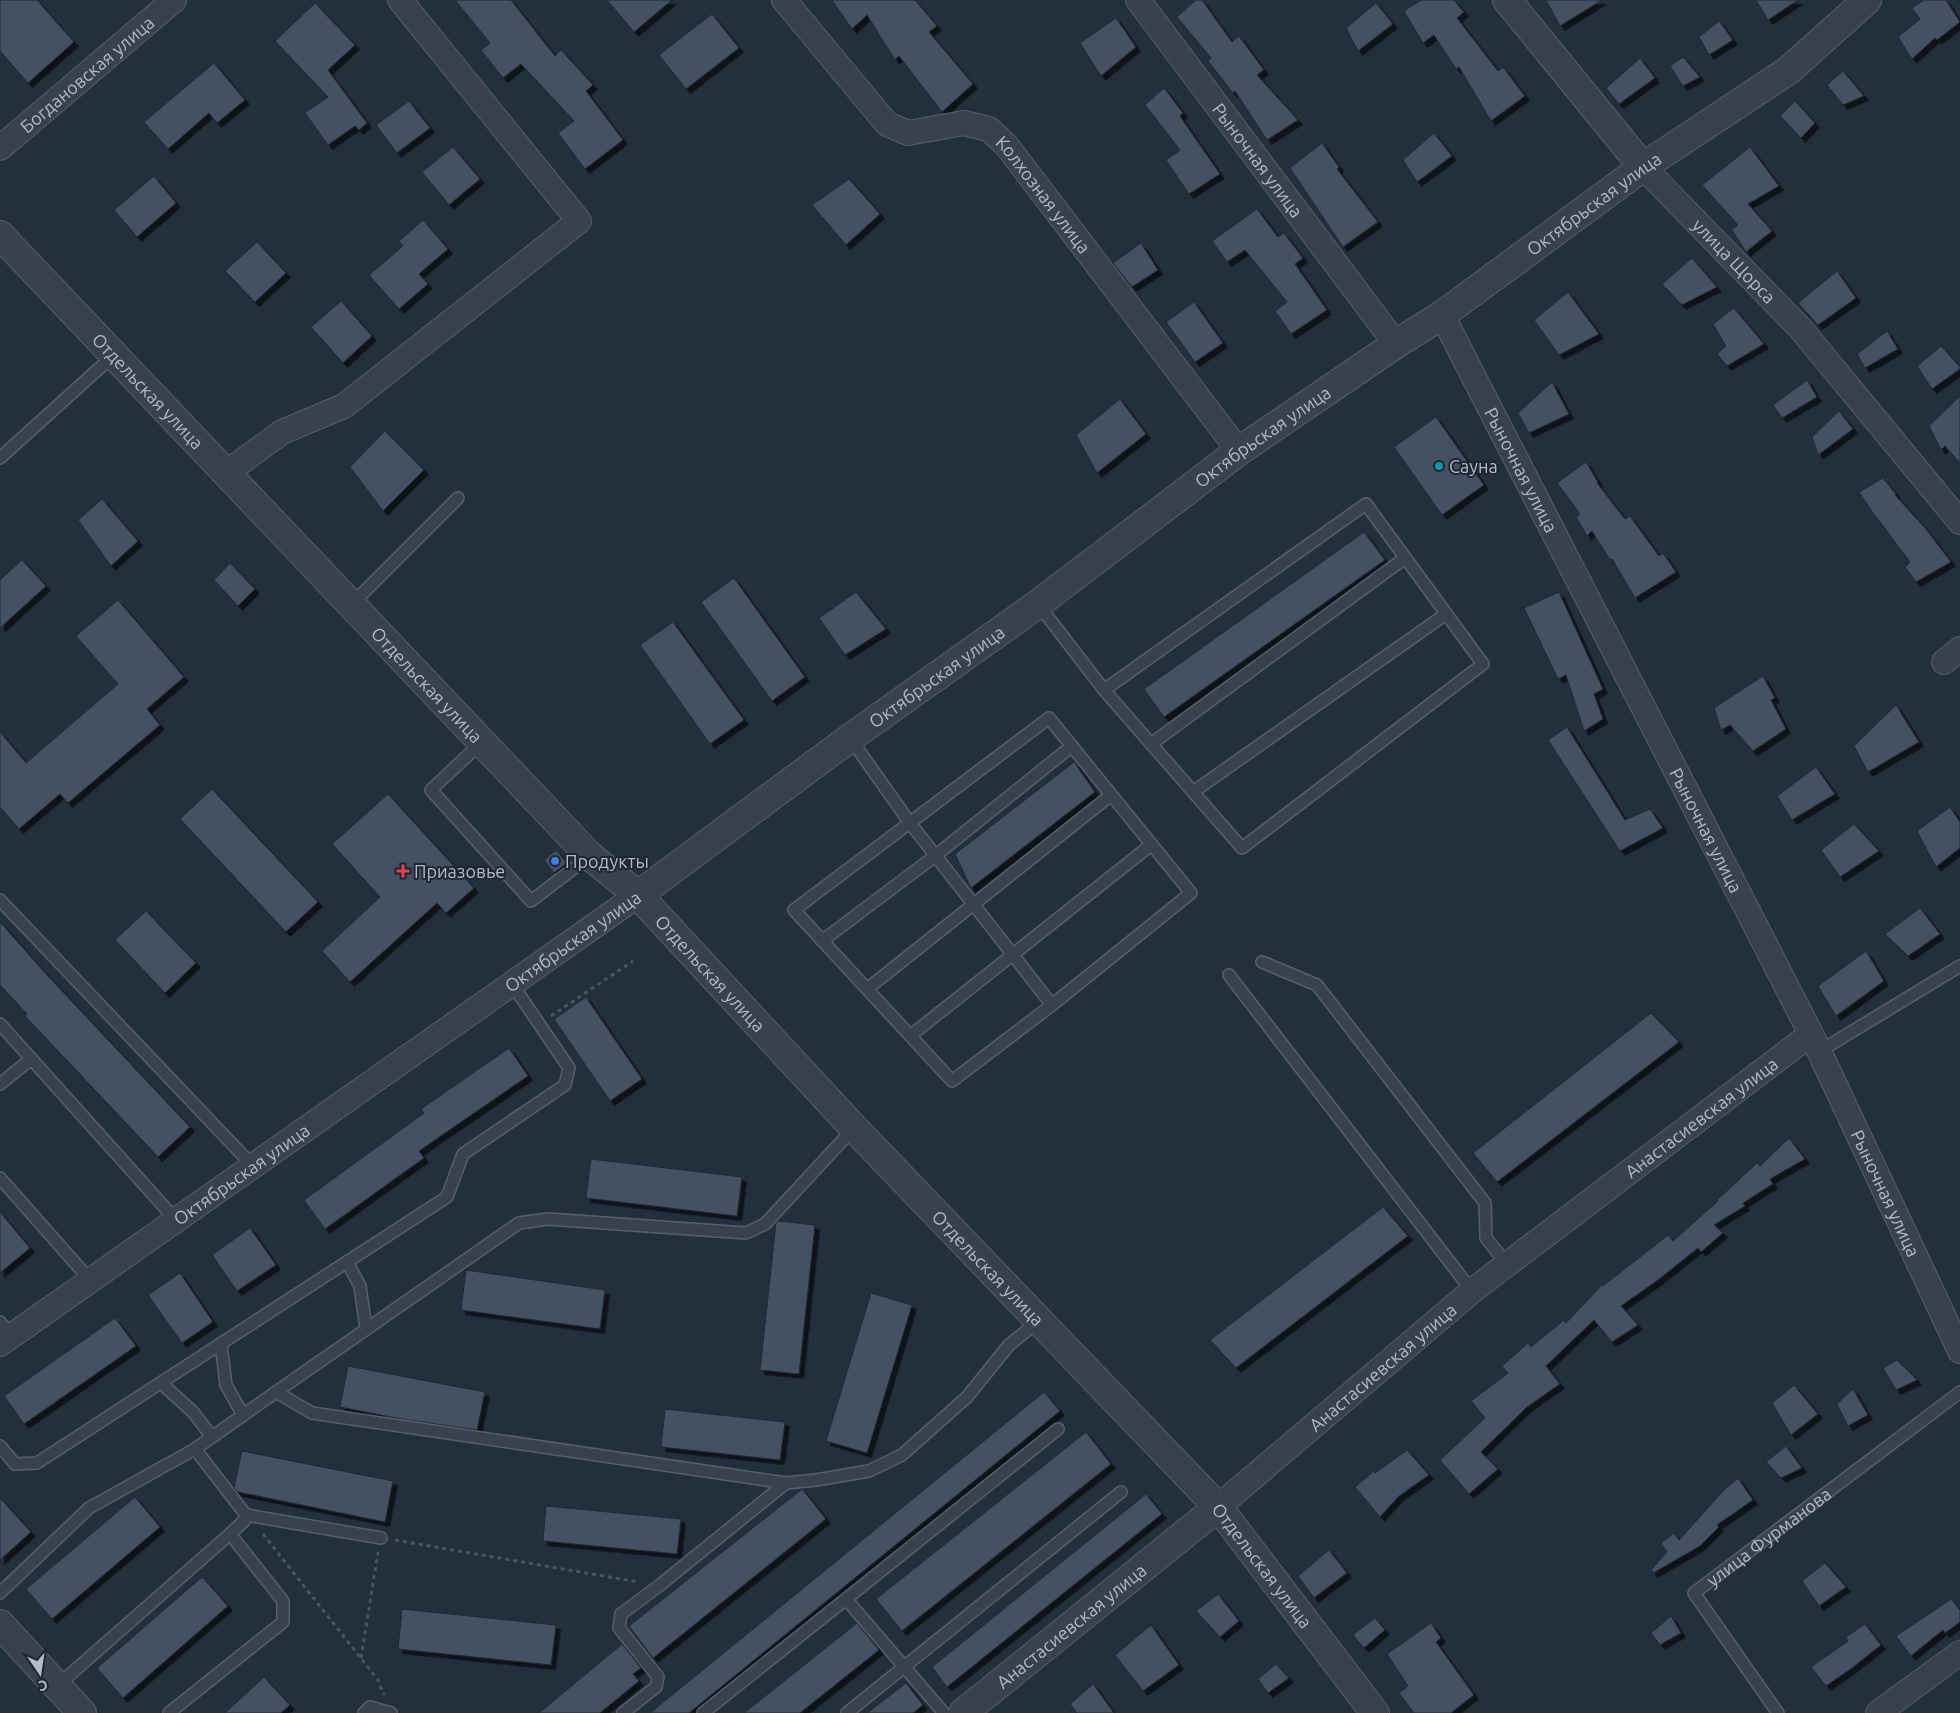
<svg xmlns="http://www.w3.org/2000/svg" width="1960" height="1713" font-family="Ubuntu,sans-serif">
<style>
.building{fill:#455162;stroke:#1f2835;filter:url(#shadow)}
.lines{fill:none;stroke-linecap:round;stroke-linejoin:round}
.service-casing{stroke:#565f6c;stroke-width:14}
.minor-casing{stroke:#565f6c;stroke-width:26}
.tertiary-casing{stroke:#565f6c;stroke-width:30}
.path{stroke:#44595c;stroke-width:3;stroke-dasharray:4 4;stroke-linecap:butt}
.service{stroke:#38414e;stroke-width:11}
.minor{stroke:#38414e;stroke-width:24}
.tertiary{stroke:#38414e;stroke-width:28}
.culture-dot{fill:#0f9aa8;stroke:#1d2633;stroke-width:2}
.shop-dot{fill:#3f7fe0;stroke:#1d2633;stroke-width:2}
.health-dot{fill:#e0444e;stroke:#1d2633;stroke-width:2}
.labels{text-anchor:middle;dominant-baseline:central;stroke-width:4;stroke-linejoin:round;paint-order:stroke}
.street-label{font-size:18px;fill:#b4bcc9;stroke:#1d2633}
.poi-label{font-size:18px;fill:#b4bcc9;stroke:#1d2633;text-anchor:start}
</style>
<defs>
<filter id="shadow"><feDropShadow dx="4.5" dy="4.5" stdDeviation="0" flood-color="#0009"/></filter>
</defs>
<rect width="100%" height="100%" fill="#242f3e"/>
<!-- building -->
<g class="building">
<polygon points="0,0 37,0 74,42 28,83 0,51"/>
<polygon points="455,0 511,0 555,56 561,50 593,85 586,91 623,140 585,169 558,133 574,121 521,64 503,78 481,50 490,43"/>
<polygon points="607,0 672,0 634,32"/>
<polygon points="832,0 915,0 937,26 929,32 973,84 942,112 899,56 895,60 867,15 852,29"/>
<polygon points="1196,0 1202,0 1232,42 1239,36 1264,70 1257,75 1298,120 1267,140 1235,91 1233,93 1208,61 1211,58 1177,17"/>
<polygon points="1421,0 1454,0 1464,12 1457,18 1498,71 1503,67 1525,96 1491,121 1459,67 1456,69 1434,35 1423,43 1404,11"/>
<polygon points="1546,0 1602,0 1560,26"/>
<polygon points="1756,0 1798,0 1768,20"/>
<polygon points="1924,0 1946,0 1960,22 1937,40 1935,38 1912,59 1898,37 1920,19 1912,8"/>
<polygon points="315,3 355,45 328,70 367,123 359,130 355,126 328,145 305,113 328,97 275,41"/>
<polygon points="1376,3 1393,24 1358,51 1346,28"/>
<polygon points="712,14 739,48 686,89 659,55"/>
<polygon points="1116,18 1136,47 1101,76 1080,43"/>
<polygon points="1719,21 1733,40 1709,55 1699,37"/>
<polygon points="1683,57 1700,77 1683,86 1670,66"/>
<polygon points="1640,58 1655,78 1619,104 1606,88"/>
<polygon points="214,63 245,100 217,123 209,113 168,149 144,122"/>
<polygon points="1843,71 1864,96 1843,105 1827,85"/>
<polygon points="1164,88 1183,113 1180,116 1220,174 1189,194 1166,160 1180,150 1145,105"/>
<polygon points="409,101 430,128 397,153 376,125"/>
<polygon points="1795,101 1815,123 1801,138 1780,116"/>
<polygon points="1434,133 1452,156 1417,182 1403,160"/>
<polygon points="1322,143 1339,167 1337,169 1378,222 1343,247 1290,168"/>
<polygon points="453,147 480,179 449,205 422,172"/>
<polygon points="1750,147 1779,186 1748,204 1772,231 1746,252 1732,230 1738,225 1702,185"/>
<polygon points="154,176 176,203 137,237 114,210"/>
<polygon points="849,179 880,214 846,245 812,205"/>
<polygon points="1257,209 1278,237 1284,233 1303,258 1295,264 1327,310 1291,334 1275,311 1287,302 1245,250 1227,262 1212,241"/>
<polygon points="423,220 448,249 419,274 428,284 399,309 369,275 403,246 399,241"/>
<polygon points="257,242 286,273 255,302 225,271"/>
<polygon points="1141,243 1158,270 1132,287 1113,263"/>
<polygon points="1692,258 1717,287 1682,305 1662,284"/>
<polygon points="1837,271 1856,298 1818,325 1798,303"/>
<polygon points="1568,292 1599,334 1559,355 1534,320"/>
<polygon points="341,301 372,336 343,363 311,327"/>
<polygon points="1194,302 1223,343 1195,362 1166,322"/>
<polygon points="1734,308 1764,344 1727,366 1717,354 1726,346 1713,324"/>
<polygon points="1887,331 1898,349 1865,368 1857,354"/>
<polygon points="1941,346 1960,367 1960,369 1932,389 1917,366"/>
<polygon points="1807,380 1817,397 1782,418 1773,405"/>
<polygon points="1552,382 1569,414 1529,433 1518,413"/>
<polygon points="1960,396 1960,463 1945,446 1941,450 1929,426"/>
<polygon points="1120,399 1146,434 1097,473 1076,435"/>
<polygon points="1839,411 1853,429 1818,455 1812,437"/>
<polygon points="1436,417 1484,485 1442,515 1394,447"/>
<polygon points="385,431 424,470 383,511 350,467"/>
<polygon points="1586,462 1598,482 1597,483 1625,519 1630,516 1659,556 1663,553 1676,572 1635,598 1612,559 1610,560 1592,531 1587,536 1576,517 1580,514 1557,483"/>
<polygon points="1883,478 1896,494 1895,495 1926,529 1951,562 1916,582 1905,567 1910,562 1871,510 1859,492"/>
<polygon points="102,499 138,541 111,566 78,520"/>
<polygon points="1364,532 1385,560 1164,717 1144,689"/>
<polygon points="22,560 46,586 0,628 0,580"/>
<polygon points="230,563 255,589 238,606 214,580"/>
<polygon points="734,578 805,677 772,701 701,602"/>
<polygon points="856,592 886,629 845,655 819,618"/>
<polygon points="1559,592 1603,689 1594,694 1603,719 1584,731 1566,675 1558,679 1524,608"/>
<polygon points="118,600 184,677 147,709 160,725 68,803 60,794 19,829 0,807 0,732 26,763 118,684 76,636"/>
<polygon points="673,622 744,720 710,744 640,645"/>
<polygon points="1763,676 1775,698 1771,700 1786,729 1753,751 1730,725 1721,730 1714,708"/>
<polygon points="1896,705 1919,742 1868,772 1854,746"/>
<polygon points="1567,727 1625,820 1650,809 1663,828 1620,851 1548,740"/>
<polygon points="1074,762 1095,792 971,888 955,854"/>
<polygon points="1816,767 1835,794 1792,820 1777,796"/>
<polygon points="212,789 318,902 286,932 180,819"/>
<polygon points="388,794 474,888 446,913 437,903 350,982 322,951 380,897 332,844"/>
<polygon points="1950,807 1960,822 1960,848 1936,867 1917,831"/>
<polygon points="1854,824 1879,851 1840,877 1821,850"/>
<polygon points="556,850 567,863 554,873 544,860"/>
<polygon points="1920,908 1940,934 1908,956 1885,934"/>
<polygon points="146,911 196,963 165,993 115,940"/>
<polygon points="0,922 47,975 190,1127 158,1157 25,1016 27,1014 0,985"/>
<polygon points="1866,951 1884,981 1836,1016 1818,986"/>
<polygon points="586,997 642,1079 610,1101 554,1019"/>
<polygon points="1651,1013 1679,1042 1497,1182 1473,1153"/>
<polygon points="509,1048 528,1076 419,1151 424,1158 325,1229 304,1200 424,1113 421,1109"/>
<polygon points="1789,1138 1805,1159 1770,1179 1773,1184 1743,1203 1745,1206 1714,1225 1723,1233 1701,1252 1698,1248 1658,1280 1621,1306 1638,1325 1612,1342 1594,1320 1546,1366 1560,1384 1527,1407 1481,1452 1498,1469 1469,1494 1440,1460 1485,1418 1471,1401 1508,1373 1502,1366 1528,1343 1531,1347 1564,1320 1566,1323 1602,1285 1603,1286 1668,1235 1673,1241 1718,1201 1717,1200 1757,1163 1760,1166"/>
<polygon points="591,1159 742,1177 737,1216 586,1198"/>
<polygon points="1383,1207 1408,1236 1236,1368 1210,1340"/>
<polygon points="0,1212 30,1248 0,1273"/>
<polygon points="778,1221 815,1225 799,1374 760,1370 776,1223"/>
<polygon points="250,1228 276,1265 237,1291 212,1255"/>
<polygon points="466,1270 605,1290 600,1329 461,1310"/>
<polygon points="180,1273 213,1322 182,1343 148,1295"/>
<polygon points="871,1293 912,1305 867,1453 826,1441"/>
<polygon points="115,1318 136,1346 24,1424 4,1396"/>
<polygon points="1897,1360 1917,1380 1896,1390 1883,1368"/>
<polygon points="348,1366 485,1392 477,1430 401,1419 340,1407"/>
<polygon points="1794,1385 1818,1414 1791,1435 1772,1403"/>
<polygon points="1853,1389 1868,1415 1848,1426 1837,1404"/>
<polygon points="1044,1392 1060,1411 689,1713 650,1713"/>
<polygon points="665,1409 785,1422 780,1460 661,1447"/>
<polygon points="1086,1432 1111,1464 902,1631 876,1599"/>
<polygon points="1786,1446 1802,1468 1781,1478 1766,1462"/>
<polygon points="1407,1450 1429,1475 1399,1496 1380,1517 1355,1487 1374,1471 1375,1473"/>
<polygon points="242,1451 393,1481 385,1522 238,1492 234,1488"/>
<polygon points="1738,1478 1753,1500 1717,1525 1719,1527 1700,1546 1653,1573 1651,1570 1667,1552 1661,1543 1674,1533 1679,1540 1724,1490"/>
<polygon points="802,1489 826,1519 653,1658 629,1626"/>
<polygon points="1146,1494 1162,1514 947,1687 932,1667"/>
<polygon points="135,1497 160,1527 52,1619 26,1589"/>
<polygon points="0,1498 31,1532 0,1560"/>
<polygon points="546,1506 681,1519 677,1554 543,1541"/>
<polygon points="1329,1550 1347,1573 1314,1598 1298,1576"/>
<polygon points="1825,1563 1846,1587 1819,1606 1802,1581"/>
<polygon points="202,1577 228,1606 123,1698 97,1668"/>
<polygon points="1218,1594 1239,1621 1220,1637 1196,1611"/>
<polygon points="1951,1599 1960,1610 1960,1622 1945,1633 1943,1630 1911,1656 1896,1636"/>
<polygon points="402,1609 556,1625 551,1665 398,1649"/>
<polygon points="1671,1616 1681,1633 1660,1645 1651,1633"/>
<polygon points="1375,1618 1385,1630 1364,1648 1353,1635"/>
<polygon points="857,1623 879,1650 800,1713 744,1713"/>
<polygon points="1431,1623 1441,1638 1436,1642 1474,1695 1451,1713 1414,1713 1399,1693 1408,1686 1387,1654"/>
<polygon points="1865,1624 1881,1645 1852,1668 1826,1686 1811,1667 1848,1641 1846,1637"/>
<polygon points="1151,1625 1179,1665 1143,1691 1115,1655"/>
<polygon points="622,1644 641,1668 633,1674 639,1681 600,1713 539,1713"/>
<polygon points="1276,1664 1289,1678 1268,1693 1258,1679"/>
<polygon points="264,1677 290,1705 281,1713 225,1713"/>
<polygon points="906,1683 923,1705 913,1713 867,1713"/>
<polygon points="1093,1684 1114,1713 1077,1713 1070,1704"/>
</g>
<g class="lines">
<!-- service casing -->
<g class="service-casing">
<g id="service">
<polyline points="0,458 114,355"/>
<polyline points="1038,604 1104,690 1242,848 1483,664 1366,504 1104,690"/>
<polyline points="351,605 458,498"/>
<polygon points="1049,718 1191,893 1052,1005 952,1081 794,910"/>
<polyline points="850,738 910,823 1052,1005"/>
<polyline points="482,742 431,790 531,901 590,856"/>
<polyline points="1151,744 1405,558"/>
<polyline points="1193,792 1446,614"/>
<polyline points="0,900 253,1166"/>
<polyline points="822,941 935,856 1072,746"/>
<polyline points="1262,962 1317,985 1485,1203 1486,1238 1506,1263"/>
<polyline points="1229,975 1472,1291"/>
<polyline points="867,989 1111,795"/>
<polyline points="0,1024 176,1220"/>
<polyline points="910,1036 1151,845"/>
<polyline points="1820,1051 1960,966"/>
<polyline points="0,1084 31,1059"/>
<polyline points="0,1178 91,1281"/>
<polyline points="347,1262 360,1286 366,1329"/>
<polyline points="0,1322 12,1336"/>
<polyline points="221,1344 226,1385 243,1415"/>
<polyline points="161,1383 193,1412 212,1437"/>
<polyline points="276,1392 519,1223 548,1219 746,1233 765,1224 854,1128"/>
<polyline points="0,1446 15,1464 37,1463 447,1197 463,1154 565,1085 569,1068 512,984"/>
<polyline points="195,1449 276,1392 312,1413 786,1483"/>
<polyline points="246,1515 381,1538"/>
<polyline points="0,1593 89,1508 195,1449 246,1515 244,1521 230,1534 283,1601 283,1622 169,1713"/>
<polyline points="846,1599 1058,1429"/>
<polyline points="57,1686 230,1534"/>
<polyline points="364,1713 370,1707 391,1713"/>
<polyline points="623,1713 656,1687 658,1677 619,1628 621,1614 660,1585 786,1483 816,1480 869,1471 902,1455 967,1397 1009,1345 1039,1321"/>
<polyline points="703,1713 846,1599 944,1713"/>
<polyline points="847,1713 1121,1492"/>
<path id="s1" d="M1778 1713 1694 1593 1960 1392"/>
</g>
</g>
<!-- minor casing -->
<g class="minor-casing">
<g id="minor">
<path id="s2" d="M784 0 887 124 908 133 964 123 989 129 1007 146 1239 451"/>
<path id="s3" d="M1138 0 1396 344"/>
<path id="s4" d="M0 148 174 0"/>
<path id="s5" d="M1643 167 1800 328 1960 522"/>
<path id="s6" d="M1442 315 1811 1034 1960 1351"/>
<polyline points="226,473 282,432 344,406 579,221 400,0"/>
<polyline points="1944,662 1960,649"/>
<path id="s7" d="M0 1344 638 895"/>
<path id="s8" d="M1218 1507 1472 1291 1811 1034"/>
<polyline points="1878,1713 1960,1653"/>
</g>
</g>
<!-- tertiary casing -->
<g class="tertiary-casing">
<g id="tertiary">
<polyline points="1507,0 1643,167"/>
<path id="s9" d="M0 235 590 856 638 895 854 1128 1218 1507 1375 1713"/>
<path id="s10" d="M638 895 850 738 1038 604 1239 451 1396 344 1442 315 1643 167 1789 70 1867 0"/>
<polyline points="0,1624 82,1713"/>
<path id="s11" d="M963 1713 1218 1507"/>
</g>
</g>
<!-- path -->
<g class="path">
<polyline points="551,1016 633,961"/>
<polyline points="263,1534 378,1680 384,1695"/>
<polyline points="395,1540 638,1582"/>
<polyline points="361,1658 378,1552"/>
</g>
<!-- service -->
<use href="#service" class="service"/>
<!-- minor -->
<use href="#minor" class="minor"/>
<!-- tertiary -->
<use href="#tertiary" class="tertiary"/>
</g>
<!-- markers -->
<circle class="culture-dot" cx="1439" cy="466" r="5"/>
<circle class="shop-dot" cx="555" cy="861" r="5"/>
<path class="health-dot" d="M400.5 863.5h5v5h5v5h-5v5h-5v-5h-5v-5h5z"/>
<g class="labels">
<!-- street labels -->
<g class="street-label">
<text stroke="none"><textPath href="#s4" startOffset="114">Богдановская улица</textPath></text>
<text stroke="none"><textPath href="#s3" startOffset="200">Рыночная улица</textPath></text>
<text stroke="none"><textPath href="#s2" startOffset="352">Колхозная улица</textPath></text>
<text stroke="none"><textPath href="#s10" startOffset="1180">Октябрьская улица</textPath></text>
<text stroke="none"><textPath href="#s5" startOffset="131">улица Щорса</textPath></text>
<text stroke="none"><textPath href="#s9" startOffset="215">Отдельская улица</textPath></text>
<text stroke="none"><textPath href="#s10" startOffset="775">Октябрьская улица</textPath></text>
<text stroke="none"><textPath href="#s6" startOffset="174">Рыночная улица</textPath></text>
<text stroke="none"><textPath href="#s10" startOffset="370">Октябрьская улица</textPath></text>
<text stroke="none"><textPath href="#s9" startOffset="620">Отдельская улица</textPath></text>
<text stroke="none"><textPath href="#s6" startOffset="579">Рыночная улица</textPath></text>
<text stroke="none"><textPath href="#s7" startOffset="700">Октябрьская улица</textPath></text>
<text stroke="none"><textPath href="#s9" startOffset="1025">Отдельская улица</textPath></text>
<text stroke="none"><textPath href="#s8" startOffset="621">Анастасиевская улица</textPath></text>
<text stroke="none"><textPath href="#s7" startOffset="295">Октябрьская улица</textPath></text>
<text stroke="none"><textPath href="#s6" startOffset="984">Рыночная улица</textPath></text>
<text stroke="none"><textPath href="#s9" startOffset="1430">Отдельская улица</textPath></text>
<text stroke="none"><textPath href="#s8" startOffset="216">Анастасиевская улица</textPath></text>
<text stroke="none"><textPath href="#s1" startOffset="240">улица Фурманова</textPath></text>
<text stroke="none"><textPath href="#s9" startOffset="1835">Отдельская улица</textPath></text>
<text stroke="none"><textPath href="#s11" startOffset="139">Анастасиевская улица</textPath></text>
</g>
<!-- poi labels -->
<g class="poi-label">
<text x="1449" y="466">Сауна</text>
<text x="565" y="861">Продукты</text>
<text x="414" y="871">Приазовье</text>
</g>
</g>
<!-- north arrow -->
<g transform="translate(40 1673) rotate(167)" stroke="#1d2633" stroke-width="4" paint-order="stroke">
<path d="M0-4L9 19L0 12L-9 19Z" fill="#b4bcc9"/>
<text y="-8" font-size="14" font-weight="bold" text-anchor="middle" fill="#b4bcc9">С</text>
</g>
</svg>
